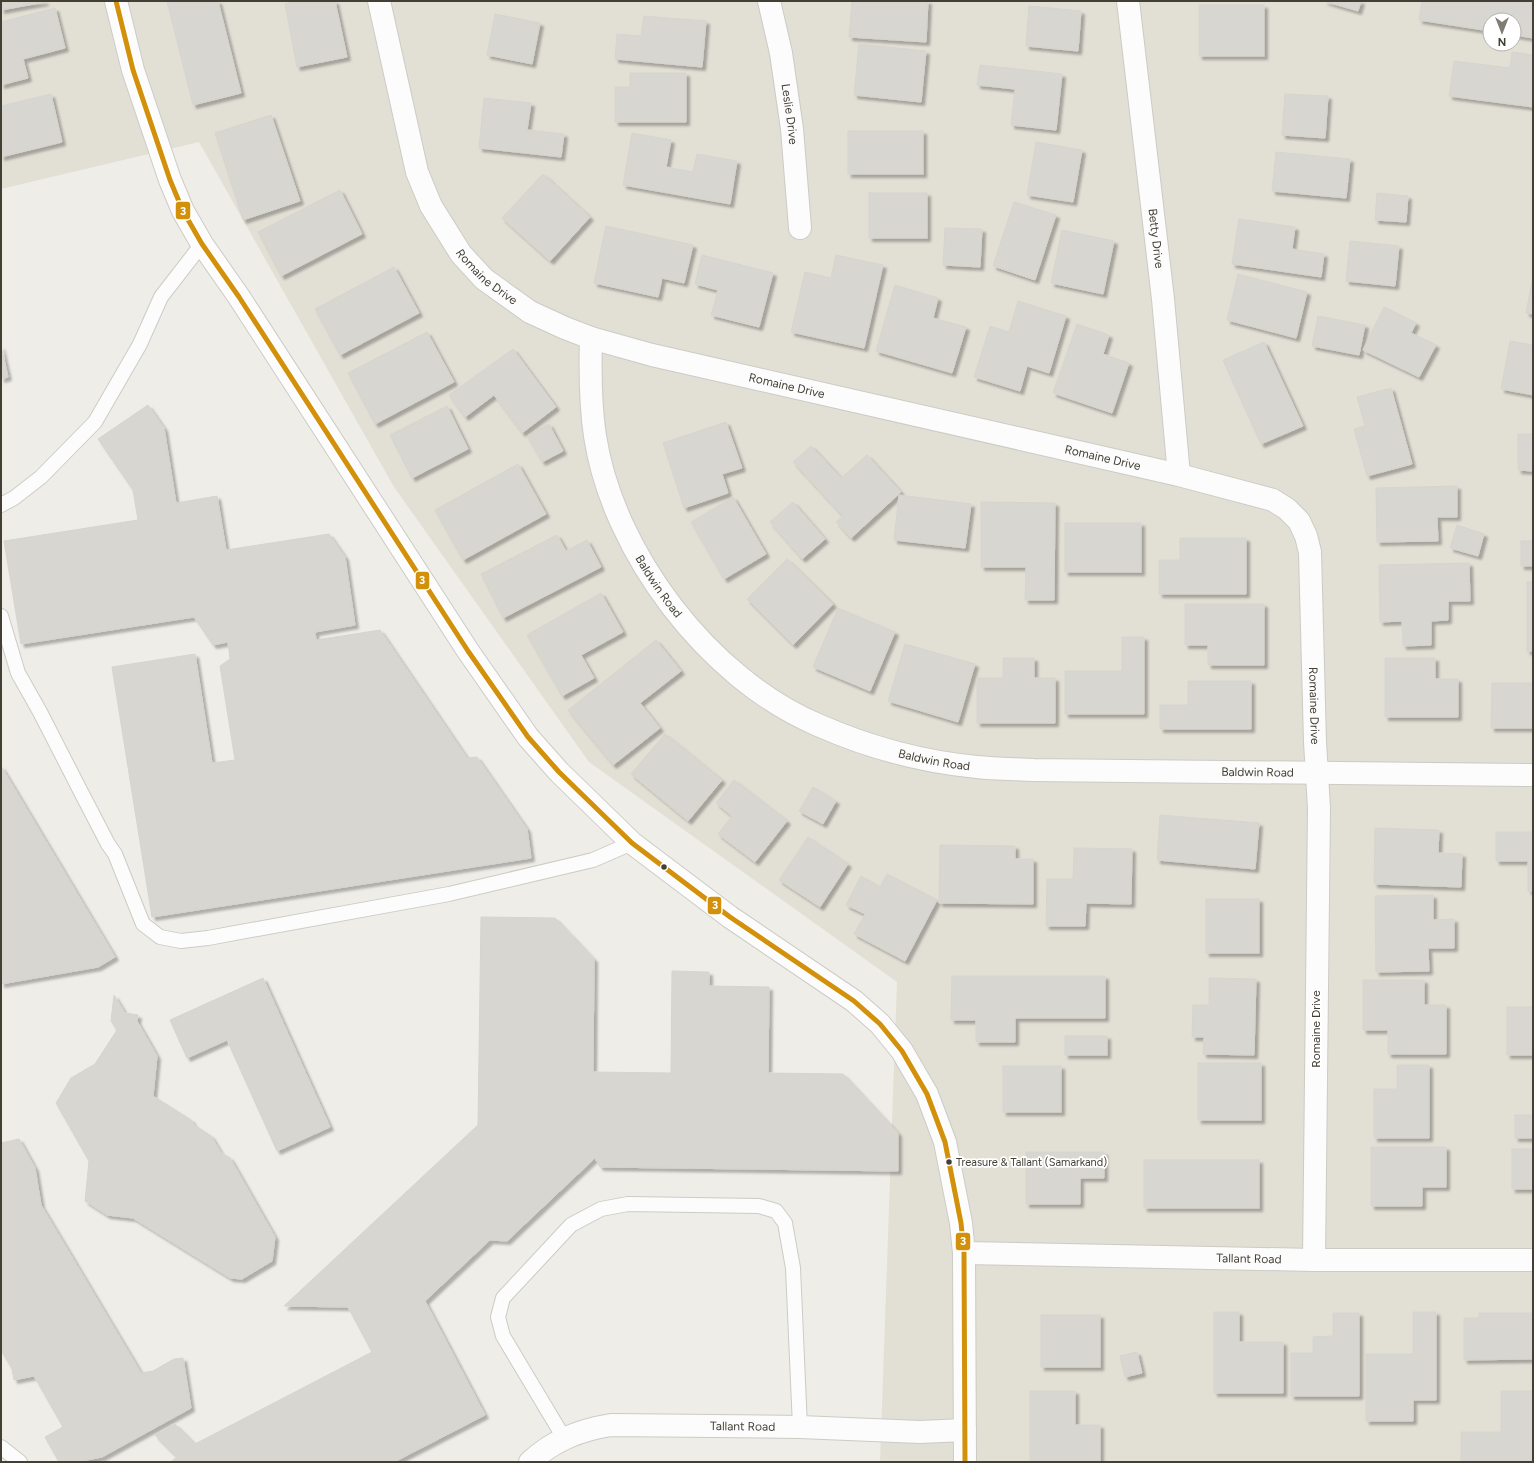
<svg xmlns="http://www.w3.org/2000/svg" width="1534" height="1463" font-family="Figtree,sans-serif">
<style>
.residential{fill:#e2dfd5;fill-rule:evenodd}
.building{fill:#d8d6d0;stroke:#d6d4ce;filter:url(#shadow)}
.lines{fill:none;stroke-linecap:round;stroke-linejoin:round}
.lane-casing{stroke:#cccbc5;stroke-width:16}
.street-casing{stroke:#cccbc5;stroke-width:24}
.lane{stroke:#fcfcfc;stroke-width:14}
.street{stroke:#fcfcfc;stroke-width:22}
.bus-1-casing{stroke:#fff;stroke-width:8}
.bus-1{stroke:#d3910b;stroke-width:5}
.bus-dot{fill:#433f35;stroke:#fff;stroke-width:1.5}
.labels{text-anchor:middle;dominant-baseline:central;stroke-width:3.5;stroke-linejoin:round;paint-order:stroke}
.bus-label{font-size:11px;fill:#433f35;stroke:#fff;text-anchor:start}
.street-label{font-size:12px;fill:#433f35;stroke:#fff}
.line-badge{stroke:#fff;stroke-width:1.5}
.badge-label{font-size:11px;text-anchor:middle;font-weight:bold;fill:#fff}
</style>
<defs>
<filter id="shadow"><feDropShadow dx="3.5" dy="3.5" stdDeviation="1" flood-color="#0004"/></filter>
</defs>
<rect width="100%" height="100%" fill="#eeede8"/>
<!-- residential -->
<path class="residential" d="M1 1H1533V1462H880L897 982 589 762 394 487 199 142 1 189ZM1490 20H1514V44H1490Z"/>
<!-- building -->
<g class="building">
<polygon points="1,1 45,1 45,2 1,10"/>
<polygon points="167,1 218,1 241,93 193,105"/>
<polygon points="299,1 335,1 347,57 297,67 285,4"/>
<polygon points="852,1 928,1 926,42 849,37"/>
<polygon points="1324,1 1361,1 1358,11"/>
<polygon points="1422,1 1533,1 1533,38 1514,35 1514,20 1490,20 1490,31 1419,20"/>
<rect x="1199" y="5" width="65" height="51"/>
<polygon points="1029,6 1081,11 1078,51 1026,46"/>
<polygon points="55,8 65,48 23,59 28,78 1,85 1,22"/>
<polygon points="495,14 540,23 532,64 487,55"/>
<polygon points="644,16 706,21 702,67 615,59 617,34 641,36"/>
<polygon points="859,44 926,51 921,102 854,95"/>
<polygon points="1512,52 1533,55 1533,107 1449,96 1454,61 1510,68"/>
<polygon points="980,65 1062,74 1056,130 1011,125 1015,89 977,85"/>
<polygon points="630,73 686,73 686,122 615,122 615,87 630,87"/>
<polygon points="51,94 62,142 1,157 1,106"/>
<polygon points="1285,94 1328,96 1325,138 1282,135"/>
<polygon points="484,98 531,103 527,130 564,134 561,157 479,148"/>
<polygon points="271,115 300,201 243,220 215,133"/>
<rect x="848" y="131" width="75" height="43"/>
<polygon points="632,133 671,140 666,167 693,172 697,154 737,161 730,204 623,185"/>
<polygon points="1036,142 1082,150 1073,202 1027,195"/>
<polygon points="1276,152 1350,159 1346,198 1272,191"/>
<polygon points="543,174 590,217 550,261 502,218"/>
<polygon points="340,190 362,234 281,276 258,232"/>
<rect x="869" y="193" width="58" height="45"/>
<polygon points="1377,193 1408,196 1406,222 1375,220"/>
<polygon points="1014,202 1056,215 1035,280 993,266"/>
<polygon points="1239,219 1295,227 1292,249 1324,254 1321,277 1232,264"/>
<polygon points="606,226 693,245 684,283 662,278 658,297 594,283"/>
<polygon points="945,228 982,229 980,267 943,265"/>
<polygon points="1062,230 1114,241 1103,294 1051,283"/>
<polygon points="1350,241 1399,246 1395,286 1346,281"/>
<polygon points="702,255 773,273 759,327 711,315 718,290 695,284"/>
<polygon points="836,255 883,265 864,348 791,332 805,272 831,278"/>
<polygon points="394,267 419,313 340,355 315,309"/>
<polygon points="1238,274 1307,292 1296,338 1227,320"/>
<polygon points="1533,277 1533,314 1526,313"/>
<polygon points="895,285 938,298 933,318 966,327 952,373 876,351"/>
<polygon points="1018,301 1066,316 1049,373 1027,366 1020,391 974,377 990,326 1009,332"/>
<polygon points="1384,307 1416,323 1411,333 1436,345 1419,377 1363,350"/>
<polygon points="1318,316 1365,325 1359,355 1312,346"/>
<polygon points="1077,324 1109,335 1103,354 1129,363 1112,413 1053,393"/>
<polygon points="427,332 454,382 375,424 348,373"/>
<polygon points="1510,341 1533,345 1533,395 1501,389"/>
<polygon points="1264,342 1303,426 1261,444 1223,360"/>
<polygon points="1,346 8,377 1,379"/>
<polygon points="513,349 556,407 522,433 494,395 465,417 449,395"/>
<polygon points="1391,388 1412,464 1367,476 1354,429 1365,426 1357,397"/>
<polygon points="148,405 164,428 176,503 217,496 226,550 329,534 345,557 355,625 315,632 316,640 380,630 467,758 477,757 527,829 531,858 152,917 112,667 195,654 212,763 235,760 220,666 230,659 228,642 213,645 194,617 21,644 4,541 138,520 133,490 98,439"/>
<polygon points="447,406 468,449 412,478 390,435"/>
<polygon points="726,422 742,468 722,474 728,493 684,508 663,443"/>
<polygon points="549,424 563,451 542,462 527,436"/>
<polygon points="1518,434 1533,434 1533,471 1518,470"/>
<polygon points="811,446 841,478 867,455 901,492 851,538 836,522 843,516 793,462"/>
<polygon points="518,464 546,514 463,560 435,510"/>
<polygon points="1457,486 1457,517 1437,517 1438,541 1377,542 1376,488"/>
<polygon points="899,495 971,504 965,548 894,540"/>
<polygon points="733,497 766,554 724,579 691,522"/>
<polygon points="793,502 825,539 802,559 770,522"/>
<polygon points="981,502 1055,503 1054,600 1025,600 1026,567 981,567"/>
<rect x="1065" y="523" width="76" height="49"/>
<polygon points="1457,525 1484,534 1478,556 1450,548"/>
<polygon points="557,535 566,551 587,540 601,567 503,618 481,574"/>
<polygon points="1180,538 1246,538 1246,594 1159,594 1159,560 1180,560"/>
<rect x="1521" y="541" width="12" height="25"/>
<polygon points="787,559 833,604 793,645 747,599"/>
<polygon points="1469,563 1470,601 1448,601 1448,620 1431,621 1431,645 1403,646 1402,621 1380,622 1379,565"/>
<rect x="1527" y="582" width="6" height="69"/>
<polygon points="601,593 623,632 581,655 594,678 562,696 527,635"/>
<polygon points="1185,604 1264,604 1264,665 1208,665 1208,645 1185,645"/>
<polygon points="838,608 895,632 870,691 813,667"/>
<polygon points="1122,637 1144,637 1144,714 1065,714 1065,671 1122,671"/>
<polygon points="656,640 681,671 640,703 660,728 613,765 568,710"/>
<polygon points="905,644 975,664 958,722 888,701"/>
<polygon points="1003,658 1034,658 1034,678 1055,678 1055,723 977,723 977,678 1003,678"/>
<polygon points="1385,658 1435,658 1435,679 1458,679 1458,717 1385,717"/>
<polygon points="1188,681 1251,681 1251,729 1160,729 1160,705 1188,705"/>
<polygon points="1492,683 1533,683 1533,728 1491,728"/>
<polygon points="665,734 722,780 688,821 631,774"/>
<polygon points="1,766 115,957 98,967 1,984"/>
<polygon points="734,780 787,821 755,862 718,834 732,816 716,803"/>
<polygon points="813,787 836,801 823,824 799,811"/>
<polygon points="1160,815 1259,823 1255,869 1157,860"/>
<polygon points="1375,828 1439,830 1438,853 1462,854 1461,887 1374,884"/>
<polygon points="1496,832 1533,832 1533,891 1528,891 1528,861 1496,861"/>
<polygon points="808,837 848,864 820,907 779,880"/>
<polygon points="940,845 1015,846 1015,859 1033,859 1033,904 939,903"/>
<polygon points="1074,848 1132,849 1131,904 1086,903 1085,926 1046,926 1047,879 1073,879"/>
<polygon points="887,874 937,900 905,961 854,934 865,914 846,905 861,876 880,887"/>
<polygon points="1433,895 1433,920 1454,919 1454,948 1428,948 1429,971 1376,972 1375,896"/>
<rect x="1206" y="899" width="53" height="54"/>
<polygon points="481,917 555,918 594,959 593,1072 671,1073 672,971 709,972 709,986 769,987 768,1073 843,1074 898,1133 898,1171 600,1167 595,1158 507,1241 490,1240 425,1301 485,1415 394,1462 171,1462 177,1457 155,1435 175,1424 195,1444 372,1352 348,1307 284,1306 478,1125"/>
<polygon points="952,976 1105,976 1105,1018 1015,1018 1015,1042 976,1042 976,1020 951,1020"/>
<polygon points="263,978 330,1127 277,1151 227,1040 187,1058 170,1020"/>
<polygon points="1209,978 1256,979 1254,1055 1203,1054 1204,1037 1192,1037 1193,1005 1209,1005"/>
<polygon points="1363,980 1424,980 1424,1005 1446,1005 1446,1054 1388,1054 1388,1030 1363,1030"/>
<polygon points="114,995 125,1013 138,1015 137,1021 157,1056 153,1096 191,1120 194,1125 211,1136 221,1153 230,1158 275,1237 272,1261 242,1279 230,1278 133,1218 107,1215 85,1201 89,1161 56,1103 71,1078 95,1064 117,1030 111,1021"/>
<rect x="1507" y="1007" width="26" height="48"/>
<rect x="1065" y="1036" width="42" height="19"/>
<rect x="1198" y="1063" width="63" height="57"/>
<polygon points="1397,1065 1429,1065 1429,1138 1374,1138 1374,1089 1397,1089"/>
<rect x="1003" y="1066" width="58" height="46"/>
<rect x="1515" y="1115" width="18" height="23"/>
<polygon points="19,1139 35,1168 41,1205 141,1373 153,1371 174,1359 183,1358 191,1408 102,1457 77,1462 59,1462 45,1437 63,1427 34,1376 14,1380 12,1369 1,1350 1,1143"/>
<polygon points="1371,1147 1446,1147 1446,1187 1422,1187 1422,1206 1371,1206"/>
<rect x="1512" y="1149" width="21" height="40"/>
<polygon points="1026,1152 1104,1152 1104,1178 1080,1178 1080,1204 1026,1204"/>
<rect x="1144" y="1160" width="115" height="48"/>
<polygon points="1214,1312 1239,1312 1239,1342 1283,1342 1283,1393 1214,1393"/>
<polygon points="1413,1312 1436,1312 1436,1400 1413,1400 1413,1421 1366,1421 1366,1354 1413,1354"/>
<polygon points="1333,1313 1359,1313 1359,1396 1291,1396 1291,1353 1313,1353 1313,1337 1333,1336"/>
<polygon points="1479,1313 1533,1313 1533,1359 1464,1360 1464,1318 1479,1318"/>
<rect x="1041" y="1315" width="59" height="52"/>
<polygon points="1137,1352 1142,1373 1125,1377 1120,1356"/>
<polygon points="1030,1391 1075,1391 1075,1425 1100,1425 1100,1462 1030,1462"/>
<polygon points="1501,1391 1533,1391 1533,1462 1461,1462 1461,1432 1501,1432"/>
</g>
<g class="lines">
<!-- lane casing -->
<g class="lane-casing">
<g id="lane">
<polyline points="1,505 14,498 41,477 95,422 140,344 161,297 202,244"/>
<polyline points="1,616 18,673 40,712 82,794 108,844 115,854 143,924 160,937 181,941 208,938 449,894 593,860 632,843"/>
<polyline points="564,1438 503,1336 498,1317 503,1298 571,1225 601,1209 628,1204 759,1206 776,1211 785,1223 793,1268 800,1427"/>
<polyline points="1,1447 20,1462"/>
</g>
</g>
<!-- street casing -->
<g class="street-casing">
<g id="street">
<polyline points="116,1 133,70 170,180 183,211 202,244 239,297 468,651 528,737 559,772 632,843 730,917 854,1001 880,1024 902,1051 927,1094 945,1142 961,1223 964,1253 965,1462"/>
<path id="s1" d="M379 1 417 172 431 206 461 254 484 279 530 312 565 328 591 338 652 355 1179 475 1273 500 1287 509 1299 521 1306 536 1310 552 1315 742 1319 808 1314 1260"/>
<path id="s2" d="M769 1 781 53 792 129 800 228"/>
<path id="s3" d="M1128 1 1163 299 1179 475"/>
<path id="s4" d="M591 338C590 371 590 403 595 436 613 553 709 679 818 725 868 747 923 762 977 767 996 769 1015 769 1033 770L1533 775"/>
<path id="s5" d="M964 1253 1314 1260H1533"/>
<path id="s6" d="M530 1462C554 1440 580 1430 611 1425L800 1427 920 1432 965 1430"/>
</g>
</g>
<!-- lane -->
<use href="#lane" class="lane"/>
<!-- street -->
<use href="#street" class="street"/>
<!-- bus-1 casing -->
<g class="bus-1-casing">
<polyline id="bus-1" points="116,1 133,70 170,180 183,211 202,244 239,297 468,651 528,737 559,772 632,843 730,917 854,1001 880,1024 902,1051 927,1094 945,1142 961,1223 964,1253 965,1462"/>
</g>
<!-- bus-1 -->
<use href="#bus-1" class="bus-1"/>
</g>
<!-- markers -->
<g class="bus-dot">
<circle cx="664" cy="867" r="3.5"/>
<circle cx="949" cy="1162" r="3.5"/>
</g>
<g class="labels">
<!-- bus labels -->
<g class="bus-label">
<text x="956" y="1162">Treasure &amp; Tallant (Samarkand)</text>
</g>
<!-- street labels -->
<g class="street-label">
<text stroke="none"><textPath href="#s2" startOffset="115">Leslie Drive</textPath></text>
<text stroke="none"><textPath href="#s3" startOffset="239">Betty Drive</textPath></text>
<text stroke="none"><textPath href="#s1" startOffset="303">Romaine Drive</textPath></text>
<text stroke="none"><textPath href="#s1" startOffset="627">Romaine Drive</textPath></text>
<text stroke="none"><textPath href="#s1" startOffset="951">Romaine Drive</textPath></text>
<text stroke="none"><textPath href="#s4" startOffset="263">Baldwin Road</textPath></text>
<text stroke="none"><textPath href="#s1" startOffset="1347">Romaine Drive</textPath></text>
<text stroke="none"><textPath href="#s4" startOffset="599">Baldwin Road</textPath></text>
<text stroke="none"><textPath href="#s4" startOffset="923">Baldwin Road</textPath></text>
<text transform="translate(1316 1029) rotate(-90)">Romaine Drive</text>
<text stroke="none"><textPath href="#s5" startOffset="285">Tallant Road</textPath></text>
<text stroke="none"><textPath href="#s6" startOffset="222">Tallant Road</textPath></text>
</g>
</g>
<g class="line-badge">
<rect x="175" y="201" width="16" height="19" rx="4" fill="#d3910b"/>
<rect x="415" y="571" width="15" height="19" rx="4" fill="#d3910b"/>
<rect x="707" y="896" width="15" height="19" rx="4" fill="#d3910b"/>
<rect x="955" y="1232" width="16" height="19" rx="4" fill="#d3910b"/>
</g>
<g class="badge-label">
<text x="183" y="215">3</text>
<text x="422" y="584">3</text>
<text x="715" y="909">3</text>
<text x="963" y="1245">3</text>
</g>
<!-- border -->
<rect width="1534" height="1463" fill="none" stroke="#433f35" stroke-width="4"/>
<!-- north arrow -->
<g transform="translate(1502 32) rotate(180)"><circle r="19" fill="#ffffff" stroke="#b4b2ae"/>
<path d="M0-3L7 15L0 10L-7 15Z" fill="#7f7c74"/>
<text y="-6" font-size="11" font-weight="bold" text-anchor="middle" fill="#433f35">N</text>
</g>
</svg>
